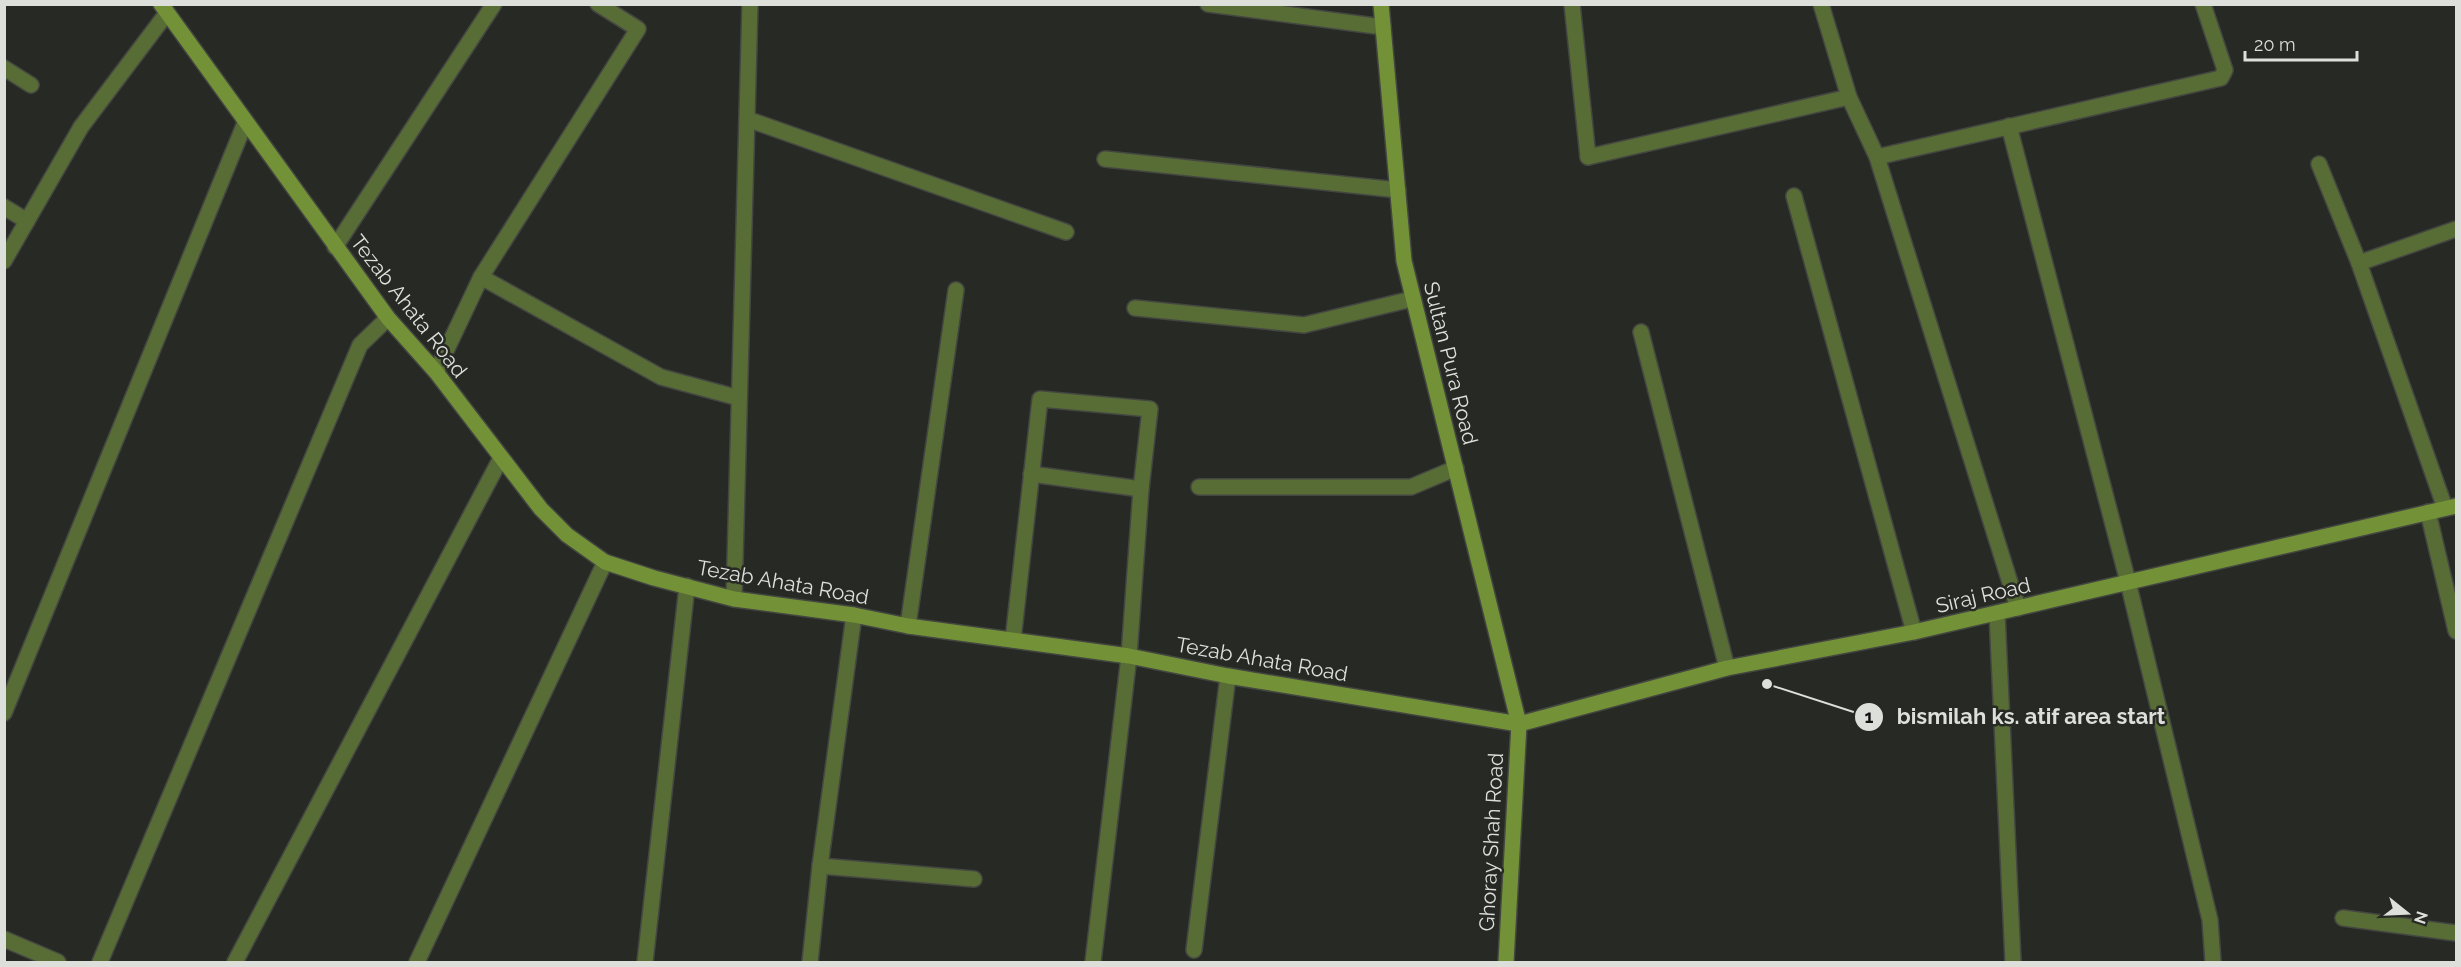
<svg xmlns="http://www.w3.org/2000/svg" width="2461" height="967" font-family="Raleway,sans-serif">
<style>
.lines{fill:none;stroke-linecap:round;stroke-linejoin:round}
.lane-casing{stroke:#444641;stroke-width:18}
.street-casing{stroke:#444641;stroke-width:18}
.secondary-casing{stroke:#444641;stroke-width:18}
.lane{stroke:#586c36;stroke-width:15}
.street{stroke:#586c36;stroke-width:15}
.secondary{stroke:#739237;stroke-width:15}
.labels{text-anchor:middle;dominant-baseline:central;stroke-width:5;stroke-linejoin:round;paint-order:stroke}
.street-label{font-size:21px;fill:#dddfdb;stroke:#272924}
.leader{fill:none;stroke:#dddfdb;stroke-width:2}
.callout-dot{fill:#dddfdb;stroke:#272924;stroke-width:2}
.mark-label{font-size:18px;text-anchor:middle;font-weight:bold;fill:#111}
.callout-label{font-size:22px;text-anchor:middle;font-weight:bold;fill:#dddfdb;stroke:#272924;stroke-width:5;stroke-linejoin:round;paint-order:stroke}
</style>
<rect width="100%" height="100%" fill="#272924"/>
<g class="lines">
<!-- lane casing -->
<g class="lane-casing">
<g id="lane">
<polyline points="1588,157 1849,97"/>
<polyline points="335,247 494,4"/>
<polyline points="1031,474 1141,489"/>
<polyline points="2428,512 2456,631"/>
<polyline points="1013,640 1040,399 1150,409 1141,489 1129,656"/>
<polyline points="2343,918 2456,933"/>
</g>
</g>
<!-- street casing -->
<g class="street-casing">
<g id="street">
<polyline points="1208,4 1383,27"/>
<polyline points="1572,4 1588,157"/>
<polyline points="1821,4 1849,97 1877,157 2018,608"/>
<polyline points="4,68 31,85"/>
<polyline points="747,119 1066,232"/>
<polyline points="2009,126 2128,582 2210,920 2213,962"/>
<polyline points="1877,157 2221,78 2225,70 2203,4"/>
<polyline points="1105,159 1398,190"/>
<polyline points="2319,164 2359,263 2445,508"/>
<polyline points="1794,196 1914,632"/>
<polyline points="4,207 27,221"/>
<polyline points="4,261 81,127 167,13"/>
<polyline points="2359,263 2456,229"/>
<polyline points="481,277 638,29 598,4"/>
<polyline points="1135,308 1304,325 1412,299"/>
<polyline points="1641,332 1727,668"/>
<polyline points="436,372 481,277 661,377 739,398"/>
<polyline points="1199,487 1411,487 1456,468"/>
<polyline points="734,599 750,4"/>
<polyline points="1997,613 2013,962"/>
<polyline points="908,626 956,290"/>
<polyline points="4,713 245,123"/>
<polyline points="820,866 974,879"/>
<polyline points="4,939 58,962"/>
<polyline points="1194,950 1228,676"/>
<polyline points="100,962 360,345 388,318"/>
<polyline points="235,962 501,458"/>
<polyline points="417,962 605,562"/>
<polyline points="645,962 687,586"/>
<polyline points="810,962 820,866 854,615"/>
<polyline points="1093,962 1129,656"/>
</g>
</g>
<!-- secondary casing -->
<g class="secondary-casing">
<g id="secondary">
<polyline points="161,4 388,318 436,372 541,509 567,535 605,562 654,578 734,599 854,615 908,626 1129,656 1228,676 1519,724 1727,668 1914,632 2456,506"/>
<polyline points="1381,4 1404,261 1519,724 1506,962"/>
</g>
</g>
<!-- lane -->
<use href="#lane" class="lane"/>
<!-- street -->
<use href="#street" class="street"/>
<!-- secondary -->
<use href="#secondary" class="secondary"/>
</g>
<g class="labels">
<!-- street labels -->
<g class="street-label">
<text transform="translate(409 306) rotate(52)">Tezab Ahata Road</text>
<text transform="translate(1451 363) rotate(76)">Sultan Pura Road</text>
<text transform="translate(783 582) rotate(10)">Tezab Ahata Road</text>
<text transform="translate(1983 595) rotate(-13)">Siraj Road</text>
<text transform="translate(1262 659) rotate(10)">Tezab Ahata Road</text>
<text transform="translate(1491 842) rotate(-87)">Ghoray Shah Road</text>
</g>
</g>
<!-- callouts -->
<path class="leader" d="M1767 684L1869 717"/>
<g class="callout-dot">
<circle cx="1767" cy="684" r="6"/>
<circle cx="1869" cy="717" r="15"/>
</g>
<g class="mark-label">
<text x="1869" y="723">1</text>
</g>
<g class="callout-label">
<text x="2031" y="724">bismilah ks. atif area start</text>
</g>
<!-- border -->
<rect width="2461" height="967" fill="none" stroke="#dddfdb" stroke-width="12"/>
<!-- north arrow -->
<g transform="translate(2407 913) rotate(108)" stroke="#272924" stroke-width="4.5" paint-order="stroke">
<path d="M0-4.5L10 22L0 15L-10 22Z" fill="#dddfdb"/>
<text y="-9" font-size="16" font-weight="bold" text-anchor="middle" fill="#dddfdb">N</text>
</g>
<!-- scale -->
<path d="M2245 51v9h112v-9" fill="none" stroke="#dddfdb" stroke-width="3"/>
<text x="2254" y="51" font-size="18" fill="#dddfdb" stroke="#272924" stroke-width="4.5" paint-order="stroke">20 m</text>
</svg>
